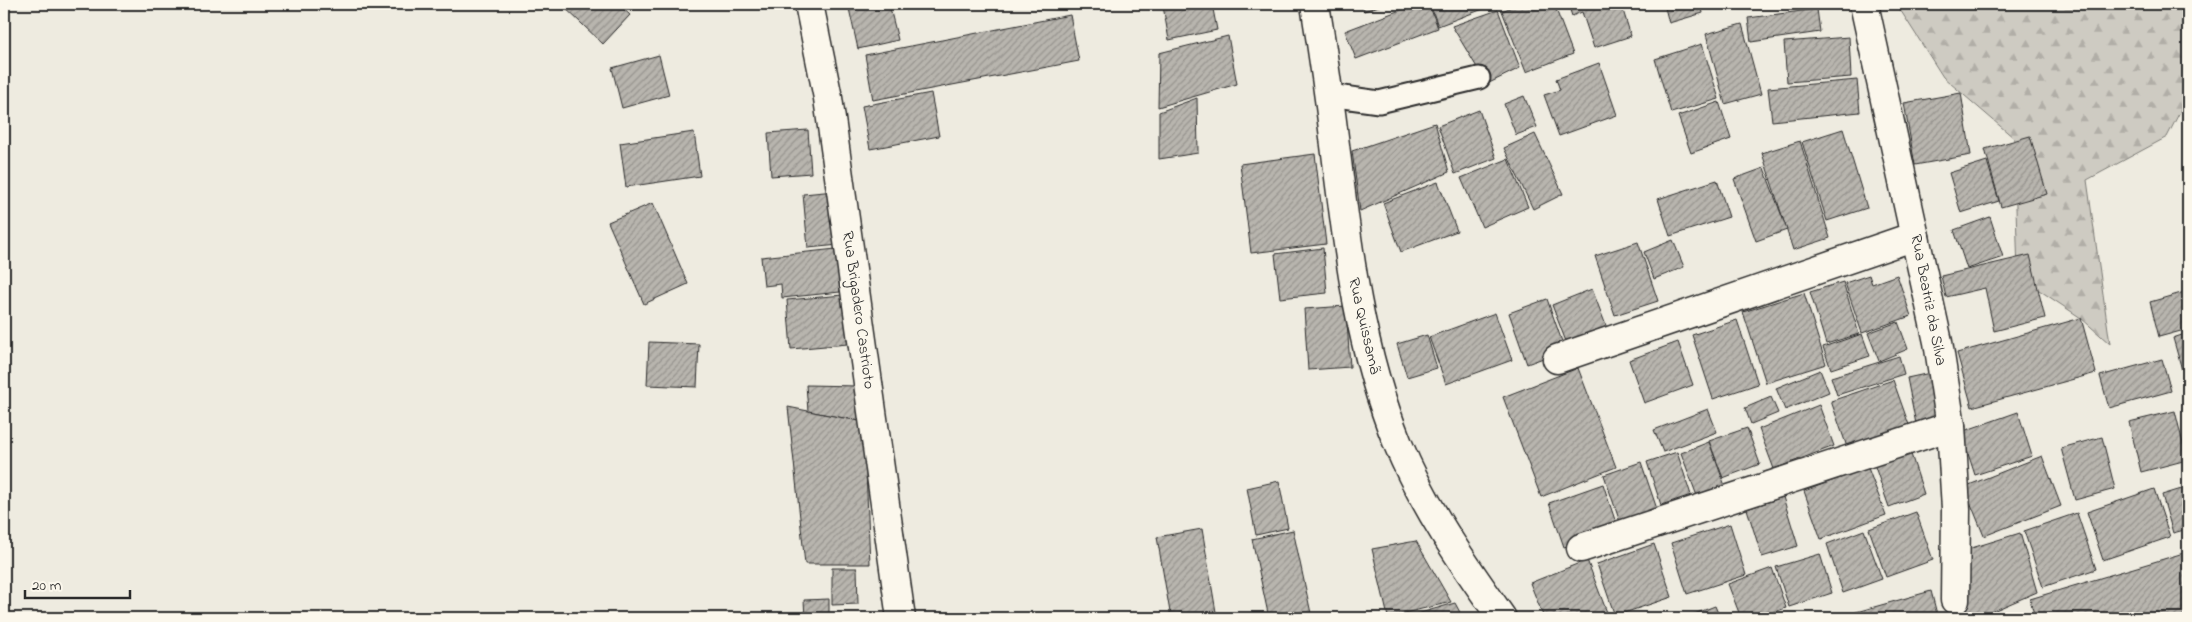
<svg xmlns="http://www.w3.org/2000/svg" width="2192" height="622" font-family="'Indie Flower',sans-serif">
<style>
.forest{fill:url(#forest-firs);stroke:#7c7b76}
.building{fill:url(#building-hatch);stroke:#2b2b2b}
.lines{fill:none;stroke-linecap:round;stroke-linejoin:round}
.lane-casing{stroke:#2b2b2b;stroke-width:25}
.street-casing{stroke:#2b2b2b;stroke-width:31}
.secondary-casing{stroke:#2b2b2b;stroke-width:31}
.lane{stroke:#fbf7ec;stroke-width:21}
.street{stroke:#fbf7ec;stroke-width:28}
.secondary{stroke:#fbf7ec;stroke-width:28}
.labels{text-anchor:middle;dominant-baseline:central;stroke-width:5;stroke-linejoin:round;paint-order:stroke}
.street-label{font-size:16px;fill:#2b2b2b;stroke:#fbf7ec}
</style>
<defs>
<pattern id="forest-firs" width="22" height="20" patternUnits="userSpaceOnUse" patternTransform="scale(1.25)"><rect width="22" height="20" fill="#cecbc2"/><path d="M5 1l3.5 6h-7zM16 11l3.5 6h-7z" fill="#b1aea7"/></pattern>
<pattern id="building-hatch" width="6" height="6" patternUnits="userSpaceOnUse" patternTransform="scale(1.25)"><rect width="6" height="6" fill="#b8b5ae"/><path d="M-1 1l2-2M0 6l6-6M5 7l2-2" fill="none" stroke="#96938e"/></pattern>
</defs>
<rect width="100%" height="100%" fill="#eeebe0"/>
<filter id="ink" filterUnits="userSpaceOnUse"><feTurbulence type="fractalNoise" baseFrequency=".02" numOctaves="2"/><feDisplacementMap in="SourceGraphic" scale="10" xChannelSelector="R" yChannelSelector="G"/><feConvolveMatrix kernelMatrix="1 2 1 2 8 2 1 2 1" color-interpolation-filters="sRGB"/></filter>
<g filter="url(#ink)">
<!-- forest -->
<polygon class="forest" points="1899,4 2188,4 2188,96 2167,137 2087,180 2110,344 2081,318 2018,276 2014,138 1943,77 1899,8"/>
<!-- building -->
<g class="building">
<polygon points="561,4 618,4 630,15 603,44"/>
<polygon points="848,4 889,4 898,40 858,49"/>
<polygon points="1174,4 1212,4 1217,30 1169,40 1163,6"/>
<polygon points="1362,4 1385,4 1364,11"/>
<polygon points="1416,4 1429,4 1438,28 1356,59 1345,31"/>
<polygon points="1430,4 1491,4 1491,6 1438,26"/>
<polygon points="1519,4 1554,4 1573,54 1526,72 1502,11"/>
<polygon points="1568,4 1621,4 1631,36 1594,48 1582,12 1572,16"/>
<polygon points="1664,4 1701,4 1703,13 1669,23"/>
<polygon points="1817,9 1820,32 1751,42 1748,18"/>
<polygon points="1498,10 1520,68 1487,84 1452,26"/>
<polygon points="1070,15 1079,61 873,100 865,55"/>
<polygon points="1742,24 1761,94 1725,104 1706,34"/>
<polygon points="1228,36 1237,84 1158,107 1159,53"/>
<polygon points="1849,37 1851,77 1787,82 1784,42"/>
<polygon points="1702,44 1719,99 1671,113 1655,59"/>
<polygon points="659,55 669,95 622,108 612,68"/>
<polygon points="1599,63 1617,115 1559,136 1544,95 1560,90 1556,79"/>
<polygon points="1857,80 1860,112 1772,121 1768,88"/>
<polygon points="931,93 939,136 870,149 862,106"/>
<polygon points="1961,93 1971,155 1915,165 1904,103"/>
<polygon points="1524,96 1537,127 1516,135 1504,104"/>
<polygon points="1197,98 1198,153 1159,159 1159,112"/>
<polygon points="1719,102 1731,139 1691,153 1678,116"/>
<polygon points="1479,110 1496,158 1455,174 1438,126"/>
<polygon points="1435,123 1449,172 1360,211 1352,151"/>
<polygon points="1843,129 1867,208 1827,221 1802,142"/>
<polygon points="808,130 811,173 771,176 768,133"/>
<polygon points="694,132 700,176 626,187 620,143"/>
<polygon points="1535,134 1563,194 1533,209 1504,148"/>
<polygon points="2030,136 2047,194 2001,207 1985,149"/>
<polygon points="1800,141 1830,238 1793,250 1762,153"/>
<polygon points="1315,154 1326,244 1251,253 1240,164"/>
<polygon points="1508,159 1528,207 1482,227 1461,178"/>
<polygon points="1987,161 1999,201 1961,213 1949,173"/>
<polygon points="1764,168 1787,230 1756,241 1734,179"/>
<polygon points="1717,180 1729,217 1670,236 1658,199"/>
<polygon points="1438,182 1457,231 1401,252 1383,203"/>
<polygon points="835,191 839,245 808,248 803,194"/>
<polygon points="653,203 688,284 644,304 608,222"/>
<polygon points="1990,217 2003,257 1967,269 1954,230"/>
<polygon points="1673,240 1684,267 1654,279 1644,252"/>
<polygon points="1638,242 1658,301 1615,315 1595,256"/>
<polygon points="1323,248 1327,293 1280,298 1275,254"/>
<polygon points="836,249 840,292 782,298 781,284 764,286 761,257"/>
<polygon points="2030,255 2045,318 1994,331 1985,288 1946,297 1941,276"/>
<polygon points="1869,275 1872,284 1897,275 1911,316 1862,333 1845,283"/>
<polygon points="1843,282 1859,334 1826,344 1810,292"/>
<polygon points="1592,289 1610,336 1570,352 1552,305"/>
<polygon points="2188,291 2188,329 2159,337 2150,302"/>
<polygon points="1804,293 1826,364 1766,383 1743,312"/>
<polygon points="843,295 848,344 791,349 787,300"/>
<polygon points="1547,299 1565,350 1527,364 1509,313"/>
<polygon points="1346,306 1350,367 1308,370 1304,309"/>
<polygon points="1495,313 1512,360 1446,384 1429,337"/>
<polygon points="2081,318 2096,373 1972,407 1957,353"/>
<polygon points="1737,320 1758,384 1713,399 1692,335"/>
<polygon points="1898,322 1908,349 1879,361 1868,333"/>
<polygon points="2188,333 2188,391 2173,338"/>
<polygon points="1862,334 1870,356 1831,369 1823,347"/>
<polygon points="1427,335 1437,368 1407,377 1397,344"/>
<polygon points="649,342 699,344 697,387 647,385"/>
<polygon points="1678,342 1693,385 1644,403 1629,360"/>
<polygon points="1899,356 1904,374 1837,395 1831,377"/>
<polygon points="2162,359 2171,391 2109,408 2100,376"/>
<polygon points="1578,368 1616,467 1541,497 1503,397"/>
<polygon points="1820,370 1829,392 1785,410 1776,388"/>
<polygon points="1935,372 1943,419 1916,424 1907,378"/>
<polygon points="1893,380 1909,425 1847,447 1831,401"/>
<polygon points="806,385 858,386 864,422 808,411"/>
<polygon points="1771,397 1778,413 1751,424 1745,408"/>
<polygon points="1819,405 1834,446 1774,469 1759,429"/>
<polygon points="788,407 864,422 870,564 805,564"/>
<polygon points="1708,409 1717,432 1663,452 1654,430"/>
<polygon points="2175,411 2187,460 2141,472 2129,422"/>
<polygon points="2018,412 2032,456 1975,475 1961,432"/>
<polygon points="1747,428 1760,464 1723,478 1709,441"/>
<polygon points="2102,437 2115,489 2075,500 2061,448"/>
<polygon points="1709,442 1728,494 1700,504 1681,453"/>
<polygon points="1909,448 1924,494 1889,507 1873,461"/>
<polygon points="1677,452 1691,495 1661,505 1647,462"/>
<polygon points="2042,456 2061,506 1984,536 1964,487"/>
<polygon points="1641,462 1658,512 1621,525 1604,475"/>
<polygon points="1868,468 1886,515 1821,539 1804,491"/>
<polygon points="1279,481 1288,528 1256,535 1247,488"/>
<polygon points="1603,484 1618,529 1564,547 1549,503"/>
<polygon points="2188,487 2188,529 2173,533 2162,495"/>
<polygon points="2154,489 2170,537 2103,560 2087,512"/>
<polygon points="1783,497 1798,546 1762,557 1747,509"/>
<polygon points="1916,512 1933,560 1886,577 1869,529"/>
<polygon points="2077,513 2096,569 2043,587 2024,531"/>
<polygon points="1730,524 1746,575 1687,594 1671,543"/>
<polygon points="1202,529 1217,618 1171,618 1157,537"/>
<polygon points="1293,530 1312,618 1269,618 1252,539"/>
<polygon points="1864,530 1882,579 1843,593 1827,544"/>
<polygon points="2020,533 2037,592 1977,618 1963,618 1962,551"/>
<polygon points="1416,541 1451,602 1388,617 1372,549"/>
<polygon points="1654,544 1672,597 1615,616 1597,564"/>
<polygon points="2187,552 2188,618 2035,618 2030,599"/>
<polygon points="1820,554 1832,593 1789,607 1776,567"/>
<polygon points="1587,560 1608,615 1600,618 1544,618 1530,583"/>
<polygon points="832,568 857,568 858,604 832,605"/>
<polygon points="1772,568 1786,608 1757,618 1741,618 1728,584"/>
<polygon points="1931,591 1938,618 1835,618"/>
<polygon points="829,599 829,618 805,618 804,600"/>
<polygon points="1455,603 1463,618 1403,618"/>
<polygon points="1715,606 1720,618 1684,618"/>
<polygon points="2014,612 2016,618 1995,618"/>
</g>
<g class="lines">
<!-- lane casing -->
<g class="lane-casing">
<polyline id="lane" points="1329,95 1379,102 1479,78"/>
</g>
<!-- street casing -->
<g class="street-casing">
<g id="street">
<polyline points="809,4 828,98 901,618"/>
<polyline points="1864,4 1938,342 1951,426 1956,509 1955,600"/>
<polyline points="1557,359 1915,236"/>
<polyline points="1581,548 1951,426"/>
</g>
</g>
<!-- secondary casing -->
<g class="secondary-casing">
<path id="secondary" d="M1315 4C1323 54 1330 103 1336 153 1348 252 1360 351 1398 444 1424 507 1463 563 1502 618"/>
</g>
<!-- lane -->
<use href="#lane" class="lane"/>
<!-- street -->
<use href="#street" class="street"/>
<!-- secondary -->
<use href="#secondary" class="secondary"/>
</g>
</g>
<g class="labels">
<!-- street labels -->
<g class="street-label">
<text transform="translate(1928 300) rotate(79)">Rua Beatriz da Silva</text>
<text transform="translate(858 310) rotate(82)">Rua Brigadero Castrioto</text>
<text transform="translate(1364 326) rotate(77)">Rua Quissamã</text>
</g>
</g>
<!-- margin -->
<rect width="2192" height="622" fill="none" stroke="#fbf7ec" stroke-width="20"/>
<rect x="10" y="10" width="2172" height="602" fill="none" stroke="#2b2b2b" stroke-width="2" filter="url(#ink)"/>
<!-- scale -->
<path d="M25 590v8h105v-8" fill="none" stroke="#2b2b2b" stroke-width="2.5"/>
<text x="32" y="590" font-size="15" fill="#2b2b2b" stroke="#fbf7ec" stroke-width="4" paint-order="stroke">20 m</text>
</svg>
